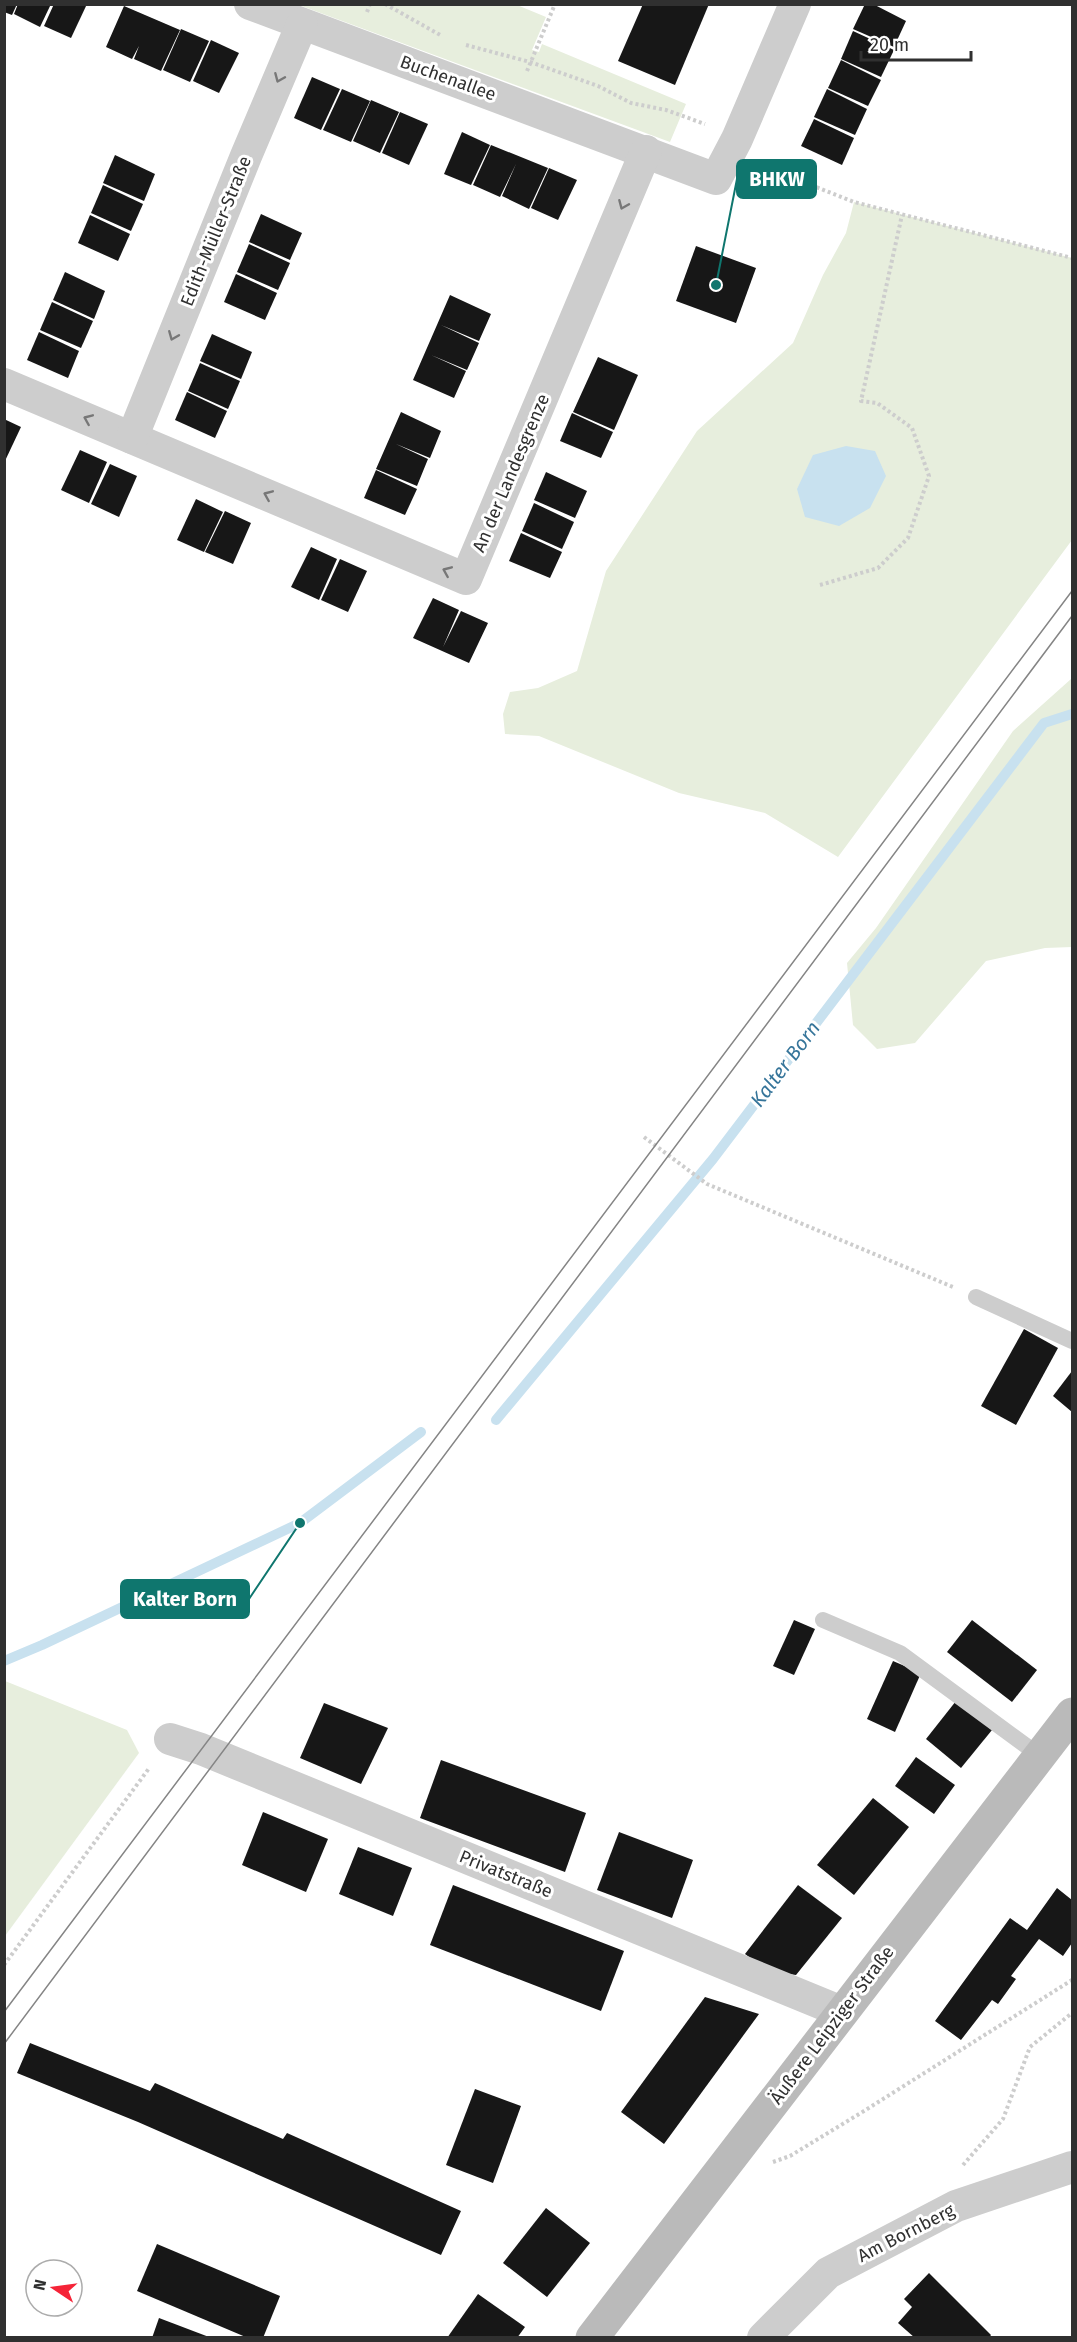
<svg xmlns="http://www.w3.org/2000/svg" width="1077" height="2342" font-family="'Fira Sans',sans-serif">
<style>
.green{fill:#e7eedd}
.water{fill:#c8e1ef}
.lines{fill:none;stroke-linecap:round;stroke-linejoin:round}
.stream{stroke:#c8e1ef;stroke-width:10}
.building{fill:#171717}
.path{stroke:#cdcdcd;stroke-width:4;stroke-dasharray:3 3;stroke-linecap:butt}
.lane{stroke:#cdcdcd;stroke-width:16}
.street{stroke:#cdcdcd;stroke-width:32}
.secondary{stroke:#bababa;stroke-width:33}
.tram{stroke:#858585;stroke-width:1.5}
.oneway{stroke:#777}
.labels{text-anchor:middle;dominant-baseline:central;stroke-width:6;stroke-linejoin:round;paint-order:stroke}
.street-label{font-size:18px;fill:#303030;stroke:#fff}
.water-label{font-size:20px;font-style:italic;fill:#36759a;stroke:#fff}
.leader{fill:none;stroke:#0f766e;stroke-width:2}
.callout-dot{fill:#0f766e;stroke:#fff;stroke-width:2}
.callout{fill:#0f766e;stroke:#0f766e;stroke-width:2}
.callout-label{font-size:20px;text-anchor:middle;font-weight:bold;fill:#fff}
</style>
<rect width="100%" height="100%" fill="#fff"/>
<!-- green -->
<g class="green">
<polygon points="299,5 517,5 546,17 532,50 539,52 542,44 686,104 670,142"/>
<polygon points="854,202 1072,258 1072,540 838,857 765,813 679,793 539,736 505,734 503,714 510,692 538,688 577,671 606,571 697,431 793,343 823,275 846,233"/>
<polygon points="1072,673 1072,947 1045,948 986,961 915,1043 877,1049 853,1025 847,963 876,928 1013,731 1071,679"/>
<polygon points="5,1681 127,1730 139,1753 5,1936"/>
</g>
<!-- water -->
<polygon class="water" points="846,446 875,451 886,476 870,508 839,526 805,517 797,489 813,455"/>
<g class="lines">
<!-- stream -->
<g class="stream">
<polyline points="496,1420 713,1159 1044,723 1072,714"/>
<polyline points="4,1661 42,1645 300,1523 421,1432"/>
</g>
</g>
<!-- building -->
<g class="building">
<polygon points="4,4 17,4 12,15 4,12"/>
<polygon points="18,4 51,4 40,27 14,14"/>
<polygon points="54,4 87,4 71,38 44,26"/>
<polygon points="643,4 709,4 675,85 618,61"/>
<polygon points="865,4 873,4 906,21 894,47 853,29"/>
<polygon points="124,6 180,30 161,71 134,59 139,46 132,59 106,47"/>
<polygon points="181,29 209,41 190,82 163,70"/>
<polygon points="853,31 894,50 881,77 841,59"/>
<polygon points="211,40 239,53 219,93 193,81"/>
<polygon points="841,60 881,80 868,106 828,88"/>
<polygon points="312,77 340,89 321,130 294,118"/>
<polygon points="342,89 370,101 351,142 323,130"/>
<polygon points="827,89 867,109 855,135 814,117"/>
<polygon points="371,100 399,112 380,153 353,141"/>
<polygon points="400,112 428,124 409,165 382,153"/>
<polygon points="814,119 854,138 842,165 801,146"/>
<polygon points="462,132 490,145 471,185 444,174"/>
<polygon points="491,145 548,168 529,209 502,196 516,164 500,197 473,185"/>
<polygon points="115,155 155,174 144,201 103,183"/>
<polygon points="549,168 577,180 558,220 531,208"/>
<polygon points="103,185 143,204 131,231 91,213"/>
<polygon points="261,214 302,233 290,260 249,242"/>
<polygon points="90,215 130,234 118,261 78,243"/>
<polygon points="249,244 290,263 278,290 237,272"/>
<polygon points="696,246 756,268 736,323 676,301"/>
<polygon points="65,272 105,291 94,319 53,300"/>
<polygon points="236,274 277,293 265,320 224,302"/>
<polygon points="450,295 491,314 479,341 441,325 479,343 467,370 431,355 466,371 454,398 413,380"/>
<polygon points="52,302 93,321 81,348 40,330"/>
<polygon points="39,332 79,351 68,378 27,360"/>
<polygon points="212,334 252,352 241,379 200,361"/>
<polygon points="598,357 638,375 614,430 573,412"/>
<polygon points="200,363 240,381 228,409 188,391"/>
<polygon points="187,392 227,411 215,438 175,420"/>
<polygon points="401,412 441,431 430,458 396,444 428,459 417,486 376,469"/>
<polygon points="572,413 613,432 601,458 560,441"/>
<polygon points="4,419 21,427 4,463"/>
<polygon points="80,450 107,462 89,503 61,490"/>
<polygon points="110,464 137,476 119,517 91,504"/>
<polygon points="376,470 417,489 405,515 364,498"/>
<polygon points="546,472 587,491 575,518 534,500"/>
<polygon points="196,499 223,512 204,552 177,540"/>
<polygon points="534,503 574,522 562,549 522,531"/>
<polygon points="225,511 251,523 233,564 205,552"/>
<polygon points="521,533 562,552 550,578 509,561"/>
<polygon points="311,547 337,559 319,600 291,587"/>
<polygon points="340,559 367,571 348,612 321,600"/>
<polygon points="433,598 459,610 443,647 461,611 488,623 469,663 413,638"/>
<polygon points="1024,1329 1058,1348 1016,1425 981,1406"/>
<polygon points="1072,1371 1072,1412 1053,1396"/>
<polygon points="794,1620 815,1629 794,1675 773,1666"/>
<polygon points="972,1620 1037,1670 1012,1702 947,1652"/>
<polygon points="893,1661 921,1673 895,1732 867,1719"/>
<polygon points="956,1701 992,1730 961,1768 926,1739"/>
<polygon points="324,1703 388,1728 361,1784 300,1758"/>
<polygon points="916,1757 955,1785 934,1814 895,1786"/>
<polygon points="441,1760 586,1813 565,1872 420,1818"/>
<polygon points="873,1798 909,1827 854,1895 817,1865"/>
<polygon points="263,1812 328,1839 306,1892 242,1865"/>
<polygon points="619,1832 693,1860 672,1918 597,1890"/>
<polygon points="358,1847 412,1868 393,1916 339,1894"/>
<polygon points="453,1885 624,1951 601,2011 430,1945"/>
<polygon points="798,1885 842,1918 796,1975 768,1971 745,1954"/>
<polygon points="1057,1888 1072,1900 1072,1943 1063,1956 1039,1939 1011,1976 1016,1979 998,2004 992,2000 961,2040 935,2021 1010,1918 1027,1930"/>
<polygon points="705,1997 759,2014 664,2144 621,2112"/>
<polygon points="30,2043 150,2091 155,2083 283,2139 287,2133 461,2211 441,2255 138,2122 17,2073"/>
<polygon points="475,2089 521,2106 493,2183 446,2165"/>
<polygon points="546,2208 590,2243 547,2297 503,2263"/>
<polygon points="157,2244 280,2296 263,2338 248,2338 137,2291"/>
<polygon points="929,2273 991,2335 989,2338 915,2338 898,2323 912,2307 904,2299"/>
<polygon points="478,2294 525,2327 517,2338 447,2338"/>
<polygon points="159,2318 209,2337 209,2338 152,2338"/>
</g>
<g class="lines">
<!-- path -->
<g class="path">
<polyline points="385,4 442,36"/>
<polyline points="367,12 370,4"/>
<polyline points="466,45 530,62 598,86 631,103 666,110 705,124"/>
<polyline points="527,71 555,4"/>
<polyline points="760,172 773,170 854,202 1072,258"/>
<polyline points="820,585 878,568 908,538 929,476 912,428 877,403 861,401 902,215"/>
<polyline points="644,1137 707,1184 953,1287"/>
<polyline points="4,1965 150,1767"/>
<polyline points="773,2162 790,2156 864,2111 1072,1980"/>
<polyline points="963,2165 1003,2119 1030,2047 1072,2013"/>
</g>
<!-- lane -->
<g class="lane">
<polyline points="976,1297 1072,1341"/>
<polyline points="823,1620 900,1653 1040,1756"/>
</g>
<!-- street -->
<g class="street">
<polyline points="250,4 716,179 737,139 795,4"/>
<polyline points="4,384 466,579 646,151"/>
<polyline points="132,438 246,156 302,24"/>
<polyline points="170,1739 201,1749 842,2012"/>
<polyline points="763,2338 828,2273 956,2206 1072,2167"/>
</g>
<!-- secondary -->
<polyline class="secondary" points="592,2338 1072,1714"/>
<!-- tram -->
<g class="tram">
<polyline points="4,2012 1072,591"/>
<polyline points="4,2044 1072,616"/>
</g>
</g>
<!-- one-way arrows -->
<defs><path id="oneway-chevron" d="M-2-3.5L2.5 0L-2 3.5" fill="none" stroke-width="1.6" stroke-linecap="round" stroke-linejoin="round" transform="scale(1.5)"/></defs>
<g class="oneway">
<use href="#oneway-chevron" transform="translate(279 78) rotate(113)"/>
<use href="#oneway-chevron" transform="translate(623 205) rotate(113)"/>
<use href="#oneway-chevron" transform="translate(173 336) rotate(112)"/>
<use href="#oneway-chevron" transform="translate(88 419) rotate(-157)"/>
<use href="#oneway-chevron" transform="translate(268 495) rotate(-157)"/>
<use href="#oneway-chevron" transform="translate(447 571) rotate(-157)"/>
</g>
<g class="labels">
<!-- street labels -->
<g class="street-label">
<text transform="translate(448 78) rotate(20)">Buchenallee</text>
<text transform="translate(216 231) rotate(-68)">Edith-Müller-Straße</text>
<text transform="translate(511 473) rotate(-67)">An der Landesgrenze</text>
<text transform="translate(506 1874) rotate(22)">Privatstraße</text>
<text transform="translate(832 2025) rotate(-53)">Äußere Leipziger Straße</text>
<text transform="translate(906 2233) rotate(-27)">Am Bornberg</text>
</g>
<!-- water labels -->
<g class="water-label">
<text transform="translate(785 1064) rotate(-53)">Kalter Born</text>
</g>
</g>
<!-- callouts -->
<path class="leader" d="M716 285L737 179M300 1523L249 1599"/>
<g class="callout-dot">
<circle cx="716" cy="285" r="6"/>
<circle cx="300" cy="1523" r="6"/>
</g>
<g class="callout">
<rect x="737" y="160" width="79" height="38" rx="6"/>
<rect x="121" y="1580" width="128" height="38" rx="6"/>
</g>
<g class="callout-label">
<text x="777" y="186">BHKW</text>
<text x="185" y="1606">Kalter Born</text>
</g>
<!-- border -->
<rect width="1077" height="2342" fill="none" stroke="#303030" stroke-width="12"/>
<!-- north arrow -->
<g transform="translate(54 2288) rotate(283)"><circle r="28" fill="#ffffff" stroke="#acacac" stroke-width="1.5"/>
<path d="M0-4.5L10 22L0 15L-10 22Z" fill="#f52438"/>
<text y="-9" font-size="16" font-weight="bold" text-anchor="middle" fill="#303030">N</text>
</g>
<!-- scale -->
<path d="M861 51v9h110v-9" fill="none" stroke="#303030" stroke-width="3"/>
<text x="870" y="51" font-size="18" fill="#303030" stroke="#ffffff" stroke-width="4.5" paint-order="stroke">20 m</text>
</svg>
